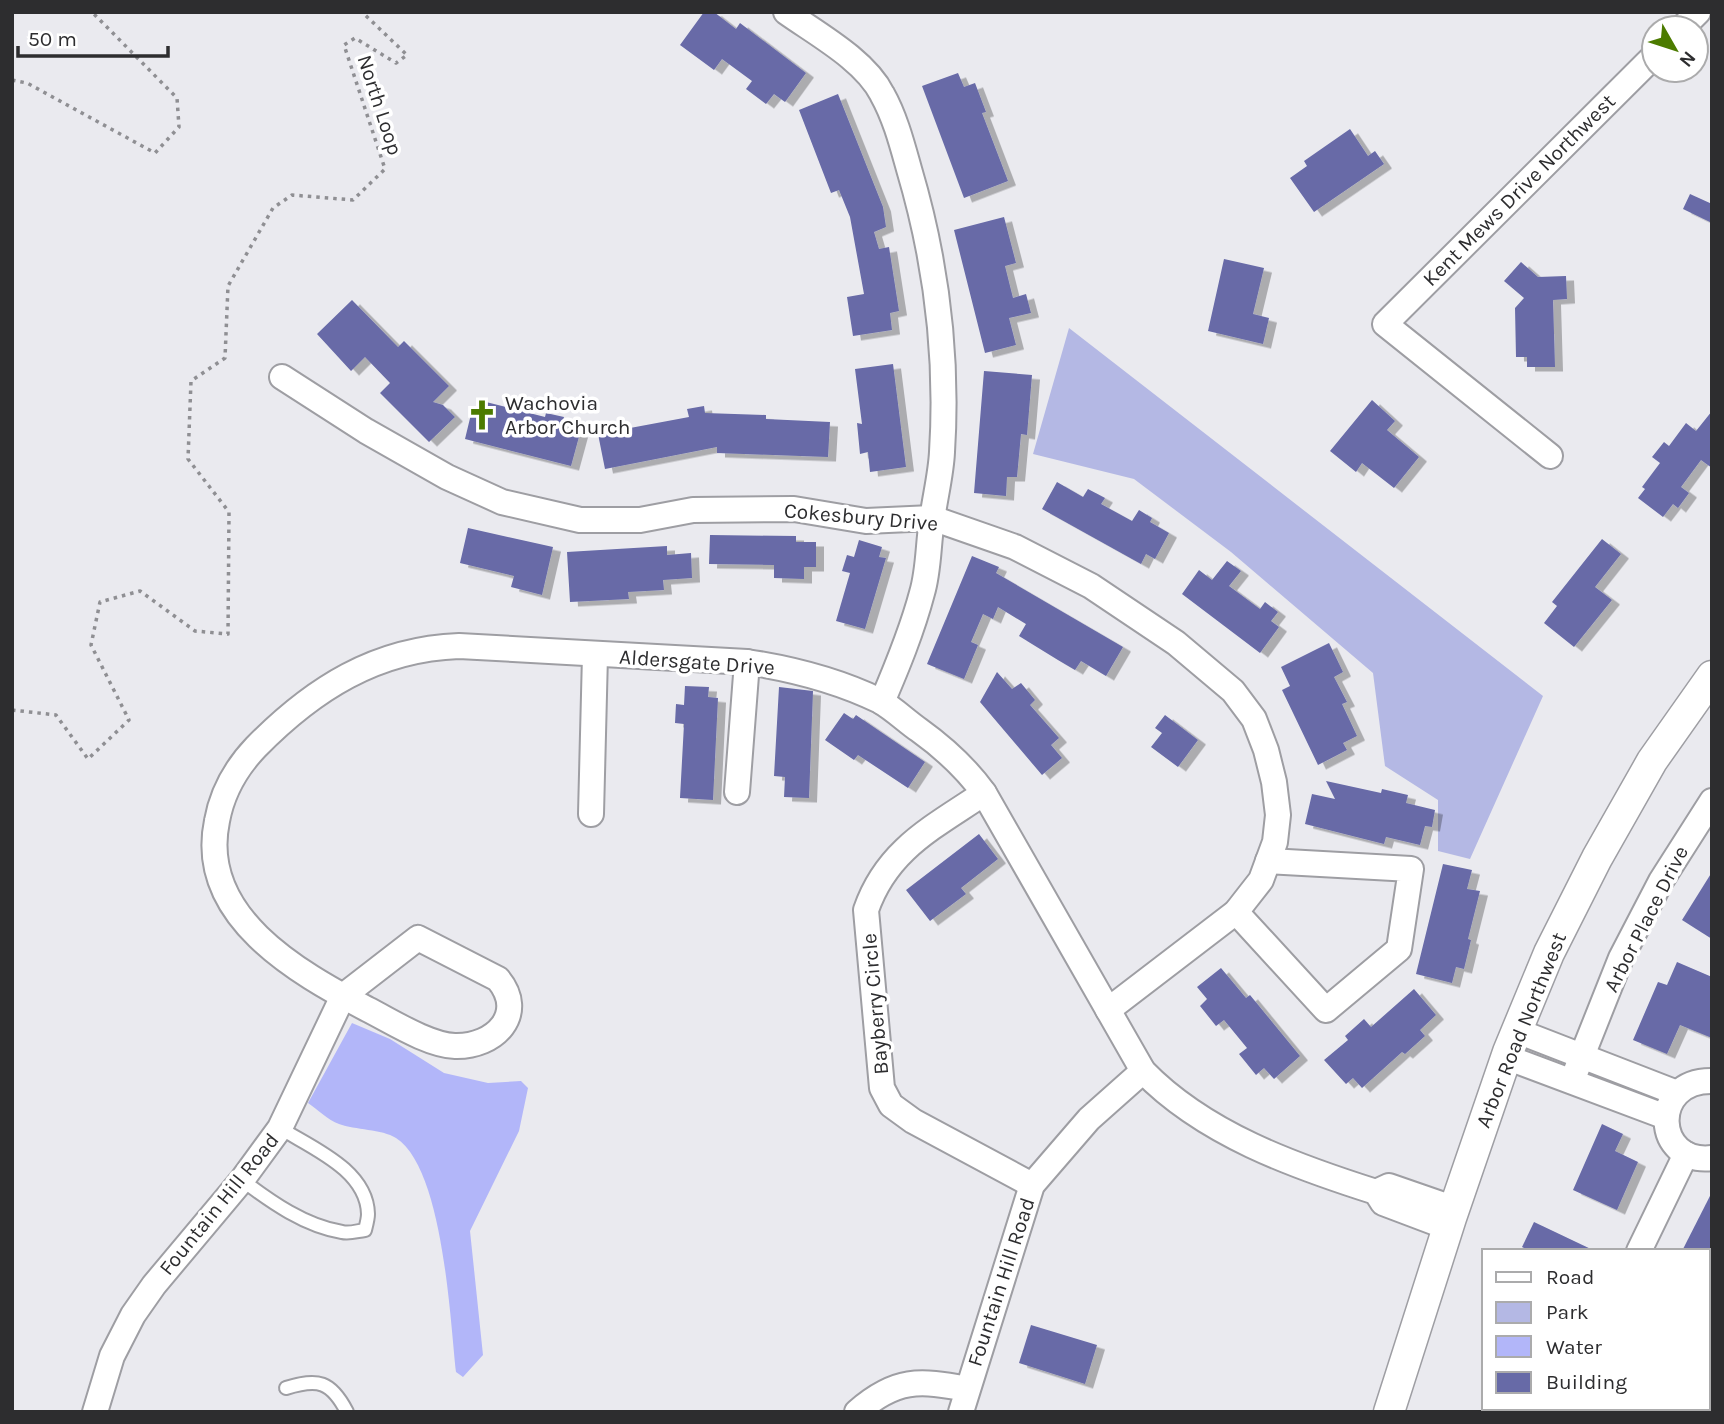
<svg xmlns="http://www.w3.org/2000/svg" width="1724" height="1424" font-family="Karla,sans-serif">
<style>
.green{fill:#b4b8e4}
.water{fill:#b2b6f9}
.building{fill:#676aa7;filter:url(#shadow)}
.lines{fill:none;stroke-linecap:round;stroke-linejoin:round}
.service-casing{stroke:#9e9ea3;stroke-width:16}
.minor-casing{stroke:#9e9ea3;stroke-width:28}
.tertiary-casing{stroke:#9e9ea3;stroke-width:33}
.path{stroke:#8f8f93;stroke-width:3.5;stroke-dasharray:3.5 5;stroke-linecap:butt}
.service{stroke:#fff;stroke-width:12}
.minor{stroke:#fff;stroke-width:24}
.tertiary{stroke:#fff;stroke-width:30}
.labels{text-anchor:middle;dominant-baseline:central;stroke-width:7;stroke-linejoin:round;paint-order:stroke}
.street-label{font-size:21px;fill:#2d2d2f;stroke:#fff}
.poi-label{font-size:21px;fill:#2d2d2f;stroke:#fff;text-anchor:start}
</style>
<defs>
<filter id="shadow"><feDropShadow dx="8" dy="4.5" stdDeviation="0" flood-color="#0004"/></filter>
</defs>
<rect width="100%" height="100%" fill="#eaeaef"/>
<!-- green -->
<polygon class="green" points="1069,328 1543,696 1470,859 1438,851 1438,800 1385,766 1373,673 1231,552 1134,479 1033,454"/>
<!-- water -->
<path class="water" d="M352 1023 390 1039 444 1073 488 1083 521 1081 528 1088 519 1131 470 1231 483 1355 463 1377 456 1372C450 1318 443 1168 396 1138 382 1129 355 1130 339 1124 328 1120 317 1109 308 1103Z"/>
<!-- building -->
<g class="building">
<polygon points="704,12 714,12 736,29 740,23 806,73 785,102 774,94 766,104 746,89 752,81 722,59 714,70 680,45"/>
<polygon points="958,73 964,87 975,83 986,112 982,113 1008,181 964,198 922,86"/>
<polygon points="838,94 883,207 886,227 874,232 879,249 889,247 899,311 890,313 892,330 853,336 847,297 864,294 850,217 839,190 831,193 799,110"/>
<polygon points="1350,129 1368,156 1375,151 1384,164 1314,212 1290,178 1307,166 1304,161"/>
<polygon points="1690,194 1712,204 1712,223 1683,209"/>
<polygon points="1004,217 1016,263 1005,266 1013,298 1026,294 1031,313 1009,318 1016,345 985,353 954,230"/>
<polygon points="1224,259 1264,268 1253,314 1269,318 1263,344 1208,331"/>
<polygon points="1521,262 1538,277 1566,276 1567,299 1553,300 1555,367 1527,367 1527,357 1516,357 1515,308 1524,298 1504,281"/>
<polygon points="352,300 398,347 404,341 449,386 433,402 443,405 455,417 429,442 380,393 390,383 365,357 351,371 317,334"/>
<polygon points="893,364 906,467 870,472 868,452 860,454 857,423 862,424 855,369"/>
<polygon points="984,371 1032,375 1027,435 1021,434 1017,477 1007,477 1006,496 974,493"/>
<polygon points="1372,400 1395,421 1387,430 1419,457 1394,488 1362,463 1356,472 1330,451"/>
<polygon points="482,401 545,417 546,413 564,417 561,429 580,433 571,466 465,439 472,410 478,415"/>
<polygon points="704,406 705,413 766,415 766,419 830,422 828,457 717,453 717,447 605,469 598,434 689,417 687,409"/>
<polygon points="1712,411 1712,468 1701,460 1681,487 1689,493 1678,508 1673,504 1663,517 1638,498 1645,489 1642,487 1660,463 1652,457 1664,442 1669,446 1686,423 1696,431"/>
<polygon points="1057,482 1083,497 1088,489 1105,498 1101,504 1132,521 1139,510 1152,518 1150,522 1169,533 1155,559 1146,554 1141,564 1042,509"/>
<polygon points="468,528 553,547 542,595 511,587 514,576 460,563"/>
<polygon points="710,535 796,536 796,542 816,542 816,567 804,567 804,579 774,578 774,565 709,564"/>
<polygon points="1602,539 1621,554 1595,587 1612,600 1574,647 1544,623 1557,606 1552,602"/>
<polygon points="859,540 882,547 879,557 886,558 865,629 836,621 850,573 842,571 847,555 854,557"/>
<polygon points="667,546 667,555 691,553 692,578 663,580 664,590 628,592 629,599 570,602 567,552"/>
<polygon points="972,556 999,567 996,573 1123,647 1106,676 1081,661 1075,670 1058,660 1019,636 1026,624 998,607 993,619 983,614 971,642 978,645 964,679 927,664"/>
<polygon points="1227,561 1241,571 1229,586 1260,609 1265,602 1278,612 1271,621 1279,627 1260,653 1182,594 1199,570 1212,580"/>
<polygon points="1329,643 1343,672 1334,677 1347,702 1342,704 1357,736 1343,743 1347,750 1318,765 1282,690 1290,686 1281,667"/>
<polygon points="997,672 1012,689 1021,683 1035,700 1030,705 1059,738 1051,745 1062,758 1042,775 980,702"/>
<polygon points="685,686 709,687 708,697 718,698 713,800 680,798 684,724 675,723 676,704 684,705"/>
<polygon points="779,687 813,691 809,798 784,797 785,777 774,776"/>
<polygon points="844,713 853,719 856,715 925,762 908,788 858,755 854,760 825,740"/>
<polygon points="1165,715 1198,740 1178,767 1151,747 1162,733 1155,728"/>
<polygon points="1326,781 1381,793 1382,789 1408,795 1406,803 1435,810 1432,827 1425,826 1420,845 1386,837 1384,844 1305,824 1312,794 1335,799"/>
<polygon points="979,834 998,859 961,888 966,894 930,921 906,890"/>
<polygon points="1443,864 1472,870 1467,889 1480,891 1468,939 1471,940 1464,969 1456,967 1452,983 1416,974"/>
<polygon points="1712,872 1712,939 1682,920"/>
<polygon points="1677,962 1712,977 1712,1038 1680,1025 1667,1054 1633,1040 1658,982 1667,985"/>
<polygon points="1221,968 1246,998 1250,995 1300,1056 1274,1079 1264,1068 1256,1075 1239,1054 1247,1048 1224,1020 1216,1026 1200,1006 1207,999 1197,987"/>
<polygon points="1414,989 1436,1015 1420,1030 1425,1036 1405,1054 1402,1052 1362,1088 1353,1078 1346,1084 1324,1060 1348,1040 1345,1036 1364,1019 1371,1027"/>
<polygon points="1602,1124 1623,1134 1615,1151 1638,1162 1617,1210 1573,1190"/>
<polygon points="1712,1192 1712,1251 1682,1251"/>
<polygon points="1534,1222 1595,1251 1530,1251 1522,1247"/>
<polygon points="1031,1325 1097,1345 1085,1384 1019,1363"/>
</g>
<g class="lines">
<!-- service casing -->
<g class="service-casing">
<g id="service">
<path d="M242 1180C271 1202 305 1226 342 1232 349 1234 357 1231 365 1230 366 1226 368 1219 368 1214 367 1170 312 1148 280 1128"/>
<path d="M286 1388C318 1378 331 1381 347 1412"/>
</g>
</g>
<!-- minor casing -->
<g class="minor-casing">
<g id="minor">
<path d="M786 12C817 34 865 60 882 94 895 117 902 144 909 169 936 260 948 357 942 452 941 474 935 497 932 520 928 544 929 570 922 593 912 631 897 667 882 702"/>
<polyline points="1682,28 1698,12"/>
<polyline points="282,377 366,431 447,477 502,502 580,520 640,520 693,510 794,509 866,521 932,518 1015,547 1091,586 1176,643 1233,691 1254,719 1266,750 1274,782 1278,815 1275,842 1261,880 1236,912 1108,1010"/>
<polyline points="1550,456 1385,324 1654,56"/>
<polyline points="737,792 747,662"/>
<path d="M984 793C934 827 887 849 866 910L882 1088 891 1105 913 1121 1032 1185"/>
<polyline points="591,814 595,655"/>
<polyline points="1236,912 1326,1010 1399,949 1411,869 1268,861"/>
<polyline points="1517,1031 1677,1093"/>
<polyline points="1506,1057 1666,1117"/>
<polyline points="1572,1081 1621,958 1661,881 1712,801"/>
<path d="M1712 1081C1649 1080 1654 1165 1712 1158"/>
<polyline points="1639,1251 1686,1154"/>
<path d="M95 1412 112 1356 133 1315 154 1285 242 1180 280 1128 343 996 418 938 498 979C527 1014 495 1047 455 1046 428 1045 391 1021 367 1009 297 972 197 916 217 821 222 793 236 768 256 747 313 689 376 649 459 646L747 662C793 669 837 680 880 701 894 709 906 721 919 730 944 748 966 768 984 793L1143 1071C1204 1134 1294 1166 1376 1192L1383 1203 1436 1223 1451 1218 1441 1204 1389 1186 1376 1192"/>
<path d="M857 1412C896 1378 919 1380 967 1389"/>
<polyline points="961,1412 1032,1185 1089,1119 1143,1071"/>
<polyline points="1562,1412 1563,1408"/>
</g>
</g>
<!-- tertiary casing -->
<g class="tertiary-casing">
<polyline id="tertiary" points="1389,1412 1451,1218 1508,1052 1549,953 1597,858 1652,761 1712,676"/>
</g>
<!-- path -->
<g class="path">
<polyline points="12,80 27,83 155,153 179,127 177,98 92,12"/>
<polyline points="12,710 56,715 88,759 129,720 91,645 100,602 140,591 195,631 228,634 229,512 188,459 191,381 225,358 228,286 273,208 292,195 353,200 385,169 344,45 355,38 396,63 407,55 362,12"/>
</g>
<!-- service -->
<use href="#service" class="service"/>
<!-- minor -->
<use href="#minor" class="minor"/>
<!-- tertiary -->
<use href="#tertiary" class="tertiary"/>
</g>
<!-- icons -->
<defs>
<g id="church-bare" transform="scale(2.415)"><path d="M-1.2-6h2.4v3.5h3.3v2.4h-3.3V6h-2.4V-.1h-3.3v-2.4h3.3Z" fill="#4c7b00" stroke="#fff" stroke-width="2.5" paint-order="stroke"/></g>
</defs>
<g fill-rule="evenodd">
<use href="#church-bare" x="482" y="415"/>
</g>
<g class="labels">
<!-- street labels -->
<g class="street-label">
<text transform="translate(380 105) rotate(72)">North Loop</text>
<text transform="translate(1519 190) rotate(-45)">Kent Mews Drive Northwest</text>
<text transform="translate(861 517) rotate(5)">Cokesbury Drive</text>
<text transform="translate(697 662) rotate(4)">Aldersgate Drive</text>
<text transform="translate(1646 919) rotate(-63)">Arbor Place Drive</text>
<text transform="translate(875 1004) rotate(-95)">Bayberry Circle</text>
<text transform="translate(1521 1030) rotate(-68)">Arbor Road Northwest</text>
<text transform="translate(219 1204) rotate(-51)">Fountain Hill Road</text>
<text transform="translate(1001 1282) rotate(-72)">Fountain Hill Road</text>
</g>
<!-- poi labels -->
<g class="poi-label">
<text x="505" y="403">Wachovia<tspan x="505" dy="24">Arbor Church</tspan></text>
</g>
</g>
<!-- border -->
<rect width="1724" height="1424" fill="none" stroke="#2d2d2f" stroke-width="28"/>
<!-- legend -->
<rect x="1482" y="1249" width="228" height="161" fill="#ffffff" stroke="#ababac" stroke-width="2"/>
<rect x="1496" y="1272" width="35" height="10" fill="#ffffff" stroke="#ababac" stroke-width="2"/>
<text x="1546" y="1284" font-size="21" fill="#2d2d2f">Road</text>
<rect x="1496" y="1302" width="35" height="21" fill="#b4b8e4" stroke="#ababac" stroke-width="2"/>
<text x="1546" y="1319" font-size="21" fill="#2d2d2f">Park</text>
<rect x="1496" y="1336" width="35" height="21" fill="#b2b6f9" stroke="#ababac" stroke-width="2"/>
<text x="1546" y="1354" font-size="21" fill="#2d2d2f">Water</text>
<rect x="1496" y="1372" width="35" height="21" fill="#676aa7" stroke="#ababac" stroke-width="2"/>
<text x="1546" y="1389" font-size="21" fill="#2d2d2f">Building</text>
<!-- north arrow -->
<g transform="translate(1675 49) rotate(129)"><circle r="33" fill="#ffffff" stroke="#ababac" stroke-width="2"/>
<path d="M0-5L12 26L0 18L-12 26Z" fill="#4c7b00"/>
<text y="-10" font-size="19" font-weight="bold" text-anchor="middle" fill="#2d2d2f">N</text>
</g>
<!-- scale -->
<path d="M18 46v10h150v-10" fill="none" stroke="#2d2d2f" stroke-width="3.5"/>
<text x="28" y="46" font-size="21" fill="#2d2d2f" stroke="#ffffff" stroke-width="5" paint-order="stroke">50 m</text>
</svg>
